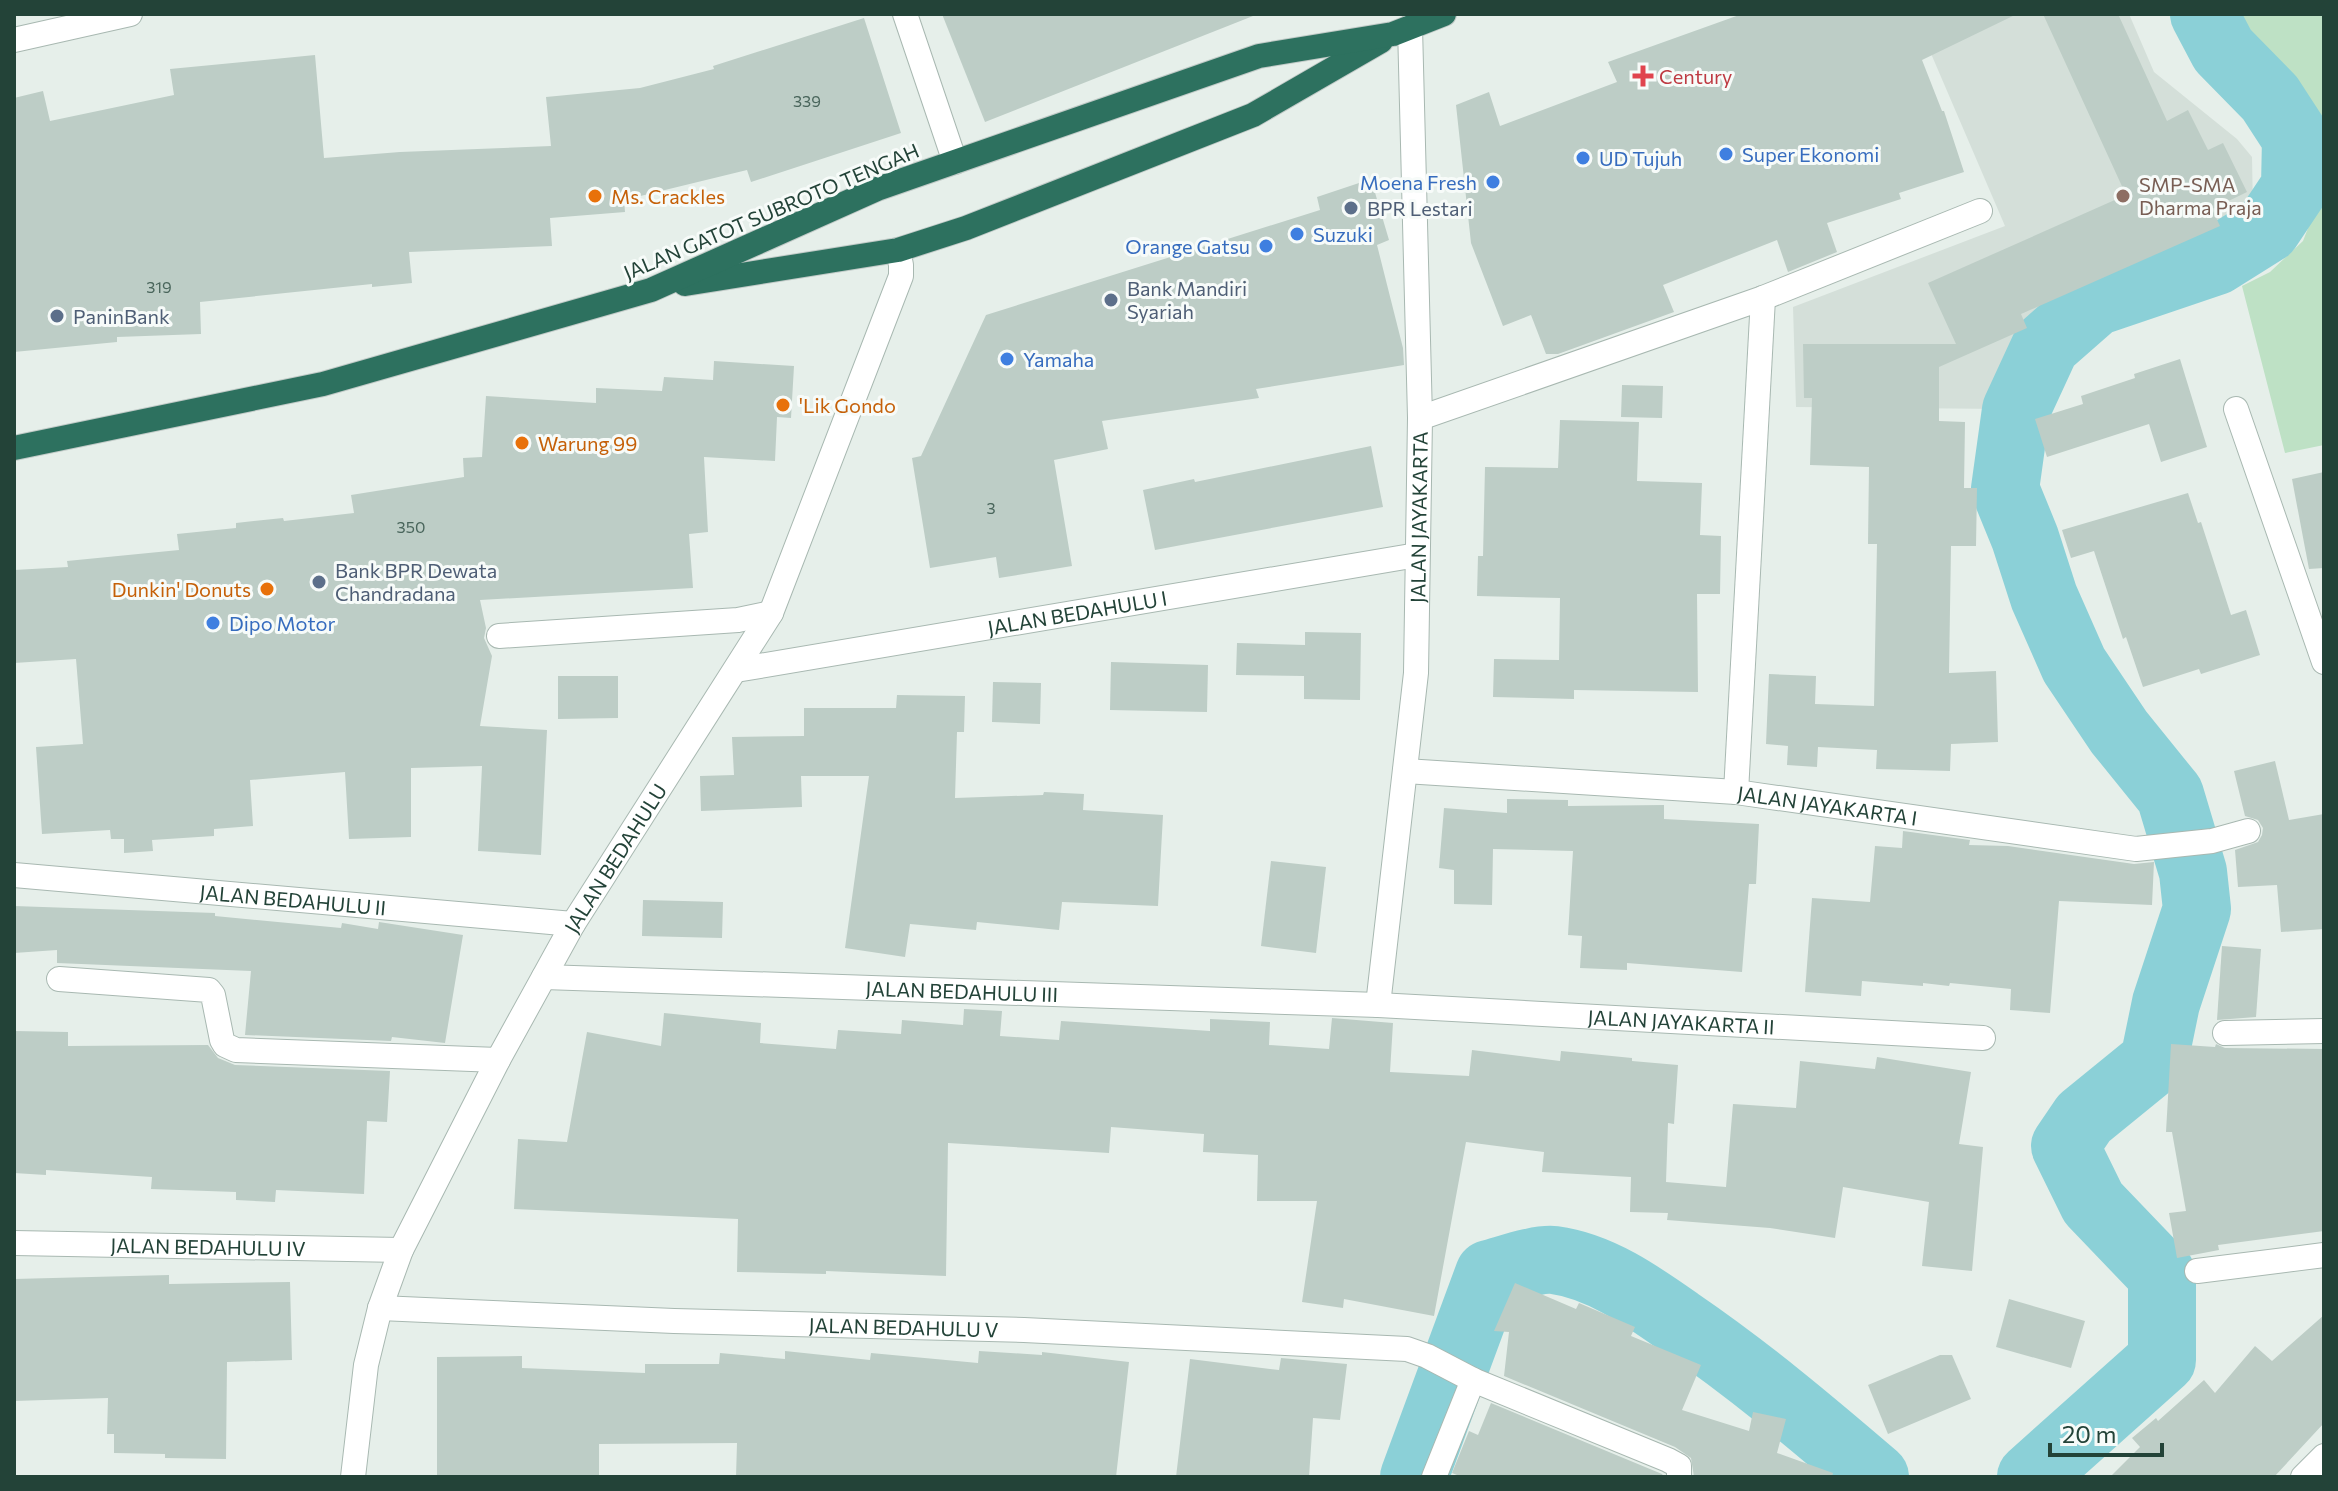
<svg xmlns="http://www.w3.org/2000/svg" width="2338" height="1491" font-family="Commissioner,sans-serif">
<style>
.built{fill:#d4dfd9}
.green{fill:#bee1c5}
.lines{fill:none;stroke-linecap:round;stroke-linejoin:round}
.river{stroke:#8bd0d7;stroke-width:68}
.building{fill:#bdcdc6}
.minor-casing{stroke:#a8b8b1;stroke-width:26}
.highway-casing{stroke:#c1cac7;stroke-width:26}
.minor{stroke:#fff;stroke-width:24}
.highway{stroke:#2d715f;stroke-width:24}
.health-dot{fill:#e0444e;stroke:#f7fbf9;stroke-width:3}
.shop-dot{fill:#3f7fe0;stroke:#f7fbf9;stroke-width:3}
.food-dot{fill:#e8710a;stroke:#f7fbf9;stroke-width:3}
.education-dot{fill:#8d6e63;stroke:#f7fbf9;stroke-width:3}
.service-dot{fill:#5c6f8a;stroke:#f7fbf9;stroke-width:3}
.labels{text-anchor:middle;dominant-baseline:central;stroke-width:6;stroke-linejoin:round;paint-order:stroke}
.number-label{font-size:16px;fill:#4a665c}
.health-label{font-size:20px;fill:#be3a42;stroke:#f7fbf9;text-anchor:start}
.shop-label{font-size:20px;fill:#366cbe;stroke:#f7fbf9;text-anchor:start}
.education-label{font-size:20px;fill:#785e54;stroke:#f7fbf9;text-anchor:start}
.food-label{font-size:20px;fill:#c56008;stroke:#f7fbf9;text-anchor:start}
.service-label{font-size:20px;fill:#4e5e75;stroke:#f7fbf9;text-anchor:start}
.street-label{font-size:20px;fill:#234338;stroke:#f7fbf9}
</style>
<rect width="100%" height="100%" fill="#e6efea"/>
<!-- built -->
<polygon class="built" points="1914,14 2129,14 2154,72 2237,139 2252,157 2253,212 2243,227 2211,250 2126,276 2059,309 2026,341 2009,372 2003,409 1796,407 1793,307 2005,226"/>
<!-- green -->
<polygon class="green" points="2228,14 2324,14 2324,445 2285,453 2242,286 2270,272 2303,241 2319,200 2321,160 2298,103 2269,62 2245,43"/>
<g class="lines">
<!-- river -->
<g class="river">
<path d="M1414 1477 1489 1274C1505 1270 1538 1258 1554 1260 1600 1266 1642 1296 1679 1322 1748 1369 1812 1423 1875 1477"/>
<polyline points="2031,1477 2162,1360 2162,1275 2093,1203 2065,1146 2084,1118 2154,1061 2166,1003 2197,909 2193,872 2170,795 2119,732 2074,665 2044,597 2025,538 2005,489 2016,410 2046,345 2095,302 2216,261 2267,229 2295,187 2296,138 2270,98 2223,50 2204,14"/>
</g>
</g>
<!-- building -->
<g class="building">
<polygon points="942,14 1253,14 1253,16 985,122"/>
<polygon points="1742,14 2017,14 1922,60 1942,111 1944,111 1964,172 1899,193 1901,199 1827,223 1837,252 1788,272 1777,240 1663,285 1674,312 1558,354 1546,354 1531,315 1503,326 1471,243 1456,105 1489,92 1500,126 1617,82 1608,62"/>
<polygon points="2043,14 2118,14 2167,121 2188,110 2208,150 2223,143 2247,192 2212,209 2220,226 2021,314 2027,328 1939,367 1939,421 1965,422 1964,488 1977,488 1976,546 1951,546 1949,673 1996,671 1998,742 1951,744 1950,771 1876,769 1877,750 1818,747 1817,767 1787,765 1788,746 1766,744 1769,674 1816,676 1815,704 1874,706 1877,544 1868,544 1869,467 1810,465 1812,398 1804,398 1803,344 1956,344 1928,283 2126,195"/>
<polygon points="864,18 901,133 751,182 747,170 624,200 625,212 550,218 552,246 409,252 412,283 372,287 372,284 200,302 201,334 117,337 117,342 14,352 14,98 43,91 50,121 174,95 170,69 315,55 324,158 400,152 551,146 546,97 640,88 714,69 713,66"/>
<polygon points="1371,179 1389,240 1377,245 1403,348 1404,365 1256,389 1259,398 1102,421 1108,449 1054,460 1072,566 999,578 996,557 930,568 912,458 921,456 986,315 1320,210 1317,197"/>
<polygon points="2180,359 2207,447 2161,462 2149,424 2047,457 2035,419 2083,404 2081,396 2135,378 2134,374"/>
<polygon points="714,361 794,366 791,418 777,417 775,461 704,457 708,532 689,534 693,588 480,600 486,628 484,638 492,656 480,726 547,730 541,855 478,851 482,766 411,768 411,837 349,839 345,772 250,780 253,826 214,829 214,836 152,840 153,851 124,853 124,839 111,839 110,830 42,834 36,747 83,744 76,659 14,663 14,570 68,567 67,561 179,550 177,534 236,528 236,523 283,518 284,521 354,513 351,495 464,477 463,458 482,457 486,396 596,403 596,388 662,391 664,377 713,380"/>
<polygon points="1622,385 1663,386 1662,418 1621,417"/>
<polygon points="1560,420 1639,422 1637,481 1702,483 1700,535 1721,536 1720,594 1697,594 1698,692 1574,690 1574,699 1493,697 1494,659 1559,660 1560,598 1477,596 1478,556 1483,556 1485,467 1558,468"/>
<polygon points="1371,446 1383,507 1155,550 1143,490 1194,479 1195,482"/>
<polygon points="2324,472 2324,568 2309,569 2292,479"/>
<polygon points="2188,493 2198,523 2201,522 2231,615 2246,610 2260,655 2201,674 2199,669 2143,687 2126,637 2123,639 2094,551 2071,558 2062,530"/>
<polygon points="1305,632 1361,633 1360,700 1304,699 1304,676 1236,675 1237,643 1305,645"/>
<polygon points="1111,662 1208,665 1207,712 1110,710"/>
<polygon points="558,676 618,676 618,718 558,719"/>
<polygon points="993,682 1041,683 1040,724 992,722"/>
<polygon points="897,695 965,696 964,732 957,732 955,798 1043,795 1044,792 1084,794 1083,810 1163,815 1158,906 1062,902 1059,930 977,922 976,930 910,924 905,957 845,948 869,776 801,776 802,807 701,811 700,776 734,775 732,737 804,736 804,708 896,708"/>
<polygon points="2275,761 2289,820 2324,814 2324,929 2281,932 2277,885 2238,887 2235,850 2258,842 2262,835 2263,828 2258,820 2245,816 2234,771"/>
<polygon points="1507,799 1568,800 1568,806 1664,805 1664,819 1759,824 1756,884 1749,884 1742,972 1627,963 1627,970 1580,968 1582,936 1568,935 1573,851 1493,849 1492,905 1454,904 1454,870 1439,868 1444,808 1507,813"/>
<polygon points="1903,831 1970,840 1969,845 2008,846 2134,864 2154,862 2152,905 2059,901 2050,1013 2010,1010 2011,989 1950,983 1949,986 1923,983 1923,986 1862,981 1861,996 1805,992 1812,898 1870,902 1875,846 1902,848"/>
<polygon points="1271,861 1326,867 1316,953 1261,946"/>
<polygon points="643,900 723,902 722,938 642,936"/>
<polygon points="14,906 215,913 215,916 341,928 342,923 378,929 379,922 463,935 445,1043 392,1037 391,1041 245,1035 251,971 57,963 57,950 14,953"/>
<polygon points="2222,946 2261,949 2256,1017 2217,1020"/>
<polygon points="964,1009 1002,1011 1000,1036 1059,1040 1061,1021 1210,1031 1210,1019 1270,1022 1269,1045 1329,1049 1332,1018 1393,1023 1390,1072 1469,1076 1472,1050 1560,1061 1561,1051 1632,1058 1632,1061 1678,1065 1674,1124 1668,1123 1666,1182 1726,1187 1733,1104 1796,1108 1800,1061 1875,1069 1877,1057 1971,1072 1959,1144 1983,1147 1972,1271 1922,1266 1929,1202 1843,1187 1835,1238 1770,1228 1667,1220 1668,1213 1630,1212 1631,1177 1542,1172 1544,1152 1466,1142 1434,1316 1344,1299 1343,1308 1302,1302 1317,1201 1257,1201 1258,1155 1203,1152 1204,1134 1111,1127 1109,1153 948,1143 946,1276 826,1271 826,1274 737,1272 738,1219 514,1209 518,1139 567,1142 587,1032 661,1046 664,1013 761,1023 760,1043 836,1049 838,1030 901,1034 902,1020 963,1025"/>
<polygon points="14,1031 68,1032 68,1046 208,1045 218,1058 235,1065 390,1071 387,1122 367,1121 364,1194 276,1190 275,1202 236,1200 236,1192 151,1189 152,1177 46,1170 46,1175 14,1173"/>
<polygon points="2171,1044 2215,1047 2216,1044 2225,1048 2324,1049 2324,1231 2218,1245 2219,1250 2177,1258 2169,1213 2186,1211 2172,1132 2166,1132"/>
<polygon points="169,1275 169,1284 290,1282 292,1360 227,1362 226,1459 165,1458 165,1454 114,1453 114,1434 107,1434 108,1398 14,1401 14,1279"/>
<polygon points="1515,1283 1576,1309 1579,1303 1635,1327 1631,1336 1701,1365 1682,1410 1749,1431 1753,1412 1786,1419 1777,1453 1833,1473 1832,1477 1694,1477 1691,1458 1675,1447 1504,1376 1509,1332 1494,1331"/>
<polygon points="2009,1299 2085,1321 2071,1368 1996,1347"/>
<polygon points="2324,1315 2324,1423 2274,1477 2110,1477 2140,1447 2132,1438 2156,1418 2158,1421 2204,1380 2215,1393 2255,1346 2272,1361"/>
<polygon points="785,1351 870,1360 871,1353 978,1363 979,1351 1042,1355 1042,1352 1129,1362 1116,1477 736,1477 737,1443 599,1444 599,1477 437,1477 437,1357 522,1356 522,1368 645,1373 645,1364 719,1364 720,1353 785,1359"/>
<polygon points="1940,1355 1952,1355 1971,1399 1888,1434 1868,1385"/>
<polygon points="1281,1358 1347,1364 1340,1420 1313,1418 1309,1477 1176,1477 1190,1359 1279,1370"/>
<polygon points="1491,1403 1662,1474 1664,1477 1462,1477 1452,1473 1469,1431 1478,1435"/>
</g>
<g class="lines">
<!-- minor casing -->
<g class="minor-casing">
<g id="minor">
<polyline points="905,14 955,162"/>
<polyline points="14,40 130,14"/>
<polyline points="2236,409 2324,662"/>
<polyline points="1420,418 1763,298 1980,211"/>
<polyline points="499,636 738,620 771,613"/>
<path id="s1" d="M736 670 1417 555"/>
<path id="s2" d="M1405 771 1736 792 2136 849 2212 841 2248 831"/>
<polyline points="1736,792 1763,298"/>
<path id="s3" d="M14 875 573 924"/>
<path id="s4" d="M544 977 1378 1005 1983 1038"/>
<polyline points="59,979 209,990 213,995 222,1040 225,1045 236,1050 498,1060"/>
<path id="s5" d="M1378 1005 1416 673 1420 418 1410 27"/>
<polyline points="2225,1033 2324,1031"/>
<path id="s6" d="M14 1243 401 1250"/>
<polyline points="2197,1271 2324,1255"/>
<path id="s7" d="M380 1308 674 1321 1024 1330 1407 1349 1427 1356 1473 1380 1668 1460 1679 1466V1477"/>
<path id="s8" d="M353 1477 366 1365 380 1308 401 1250 498 1060 573 924 771 613 901 276V265L898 250"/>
<polyline points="1434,1477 1473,1380"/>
<polyline points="2303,1477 2324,1456"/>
</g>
</g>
<!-- highway casing -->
<g class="highway-casing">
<g id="highway">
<polyline points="685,284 898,250 966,228 1253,115 1381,41"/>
<polyline points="14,448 323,384 651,290 877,189 1259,56 1393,34 1444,14"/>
</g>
</g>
<!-- minor -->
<use href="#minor" class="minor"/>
<!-- highway -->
<use href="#highway" class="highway"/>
</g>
<!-- markers -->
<path class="health-dot" d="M1639 64h8v8h8v8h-8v8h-8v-8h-8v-8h8z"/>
<g class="shop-dot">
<circle cx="1726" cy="154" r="8"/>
<circle cx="1583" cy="158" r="8"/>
<circle cx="1493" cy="182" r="8"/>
<circle cx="1297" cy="234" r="8"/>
<circle cx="1266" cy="246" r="8"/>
<circle cx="1007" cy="359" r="8"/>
<circle cx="213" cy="623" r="8"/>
</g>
<g class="food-dot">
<circle cx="595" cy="196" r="8"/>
<circle cx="783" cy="405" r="8"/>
<circle cx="522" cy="443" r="8"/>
<circle cx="267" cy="589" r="8"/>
</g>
<circle class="education-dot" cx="2123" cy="196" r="8"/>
<g class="service-dot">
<circle cx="1351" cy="208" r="8"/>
<circle cx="1111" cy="300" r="8"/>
<circle cx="57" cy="316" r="8"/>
<circle cx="319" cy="582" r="8"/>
</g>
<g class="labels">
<!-- number labels -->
<g class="number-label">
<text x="807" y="100">339</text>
<text x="159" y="286">319</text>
<text x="991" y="507">3</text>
<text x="411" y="526">350</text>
</g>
<!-- health labels -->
<g class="health-label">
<text x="1659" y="76">Century</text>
</g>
<!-- shop labels -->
<g class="shop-label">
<text x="1742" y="154">Super Ekonomi</text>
<text x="1599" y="158">UD Tujuh</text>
<text x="1477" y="182" text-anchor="end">Moena Fresh</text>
<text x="1313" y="234">Suzuki</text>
<text x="1250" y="246" text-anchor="end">Orange Gatsu</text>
<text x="1023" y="359">Yamaha</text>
<text x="229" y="623">Dipo Motor</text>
</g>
<!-- education labels -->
<g class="education-label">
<text x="2139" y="184">SMP-SMA<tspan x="2139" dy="23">Dharma Praja</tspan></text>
</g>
<!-- food labels -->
<g class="food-label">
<text x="611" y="196">Ms. Crackles</text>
<text x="799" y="405">'Lik Gondo</text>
<text x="538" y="443">Warung 99</text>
<text x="251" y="589" text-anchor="end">Dunkin' Donuts</text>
</g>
<!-- service labels -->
<g class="service-label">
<text x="1367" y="208">BPR Lestari</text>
<text x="1127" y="288">Bank Mandiri<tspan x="1127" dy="23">Syariah</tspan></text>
<text x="73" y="316">PaninBank</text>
<text x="335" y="570">Bank BPR Dewata<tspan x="335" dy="23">Chandradana</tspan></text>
</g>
<!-- street labels -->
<g class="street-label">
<text transform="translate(771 211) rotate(-23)">JALAN GATOT SUBROTO TENGAH</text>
<text stroke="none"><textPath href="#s5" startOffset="490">JALAN JAYAKARTA</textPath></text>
<text stroke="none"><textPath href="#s1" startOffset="346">JALAN BEDAHULU I</textPath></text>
<text stroke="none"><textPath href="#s2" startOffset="424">JALAN JAYAKARTA I</textPath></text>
<text stroke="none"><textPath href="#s8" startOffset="680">JALAN BEDAHULU</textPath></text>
<text stroke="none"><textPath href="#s3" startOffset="280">JALAN BEDAHULU II</textPath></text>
<text stroke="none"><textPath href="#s4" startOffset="418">JALAN BEDAHULU III</textPath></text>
<text stroke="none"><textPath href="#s4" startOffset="1138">JALAN JAYAKARTA II</textPath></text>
<text stroke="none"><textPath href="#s6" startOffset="194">JALAN BEDAHULU IV</textPath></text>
<text stroke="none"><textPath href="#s7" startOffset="524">JALAN BEDAHULU V</textPath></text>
</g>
</g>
<!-- border -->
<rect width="2338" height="1491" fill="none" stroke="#234338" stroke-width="32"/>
<!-- scale -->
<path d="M2050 1443v12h112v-12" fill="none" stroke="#234338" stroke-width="4"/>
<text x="2062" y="1443" font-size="24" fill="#234338" stroke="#f7fbf9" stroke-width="6" paint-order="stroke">20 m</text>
</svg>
